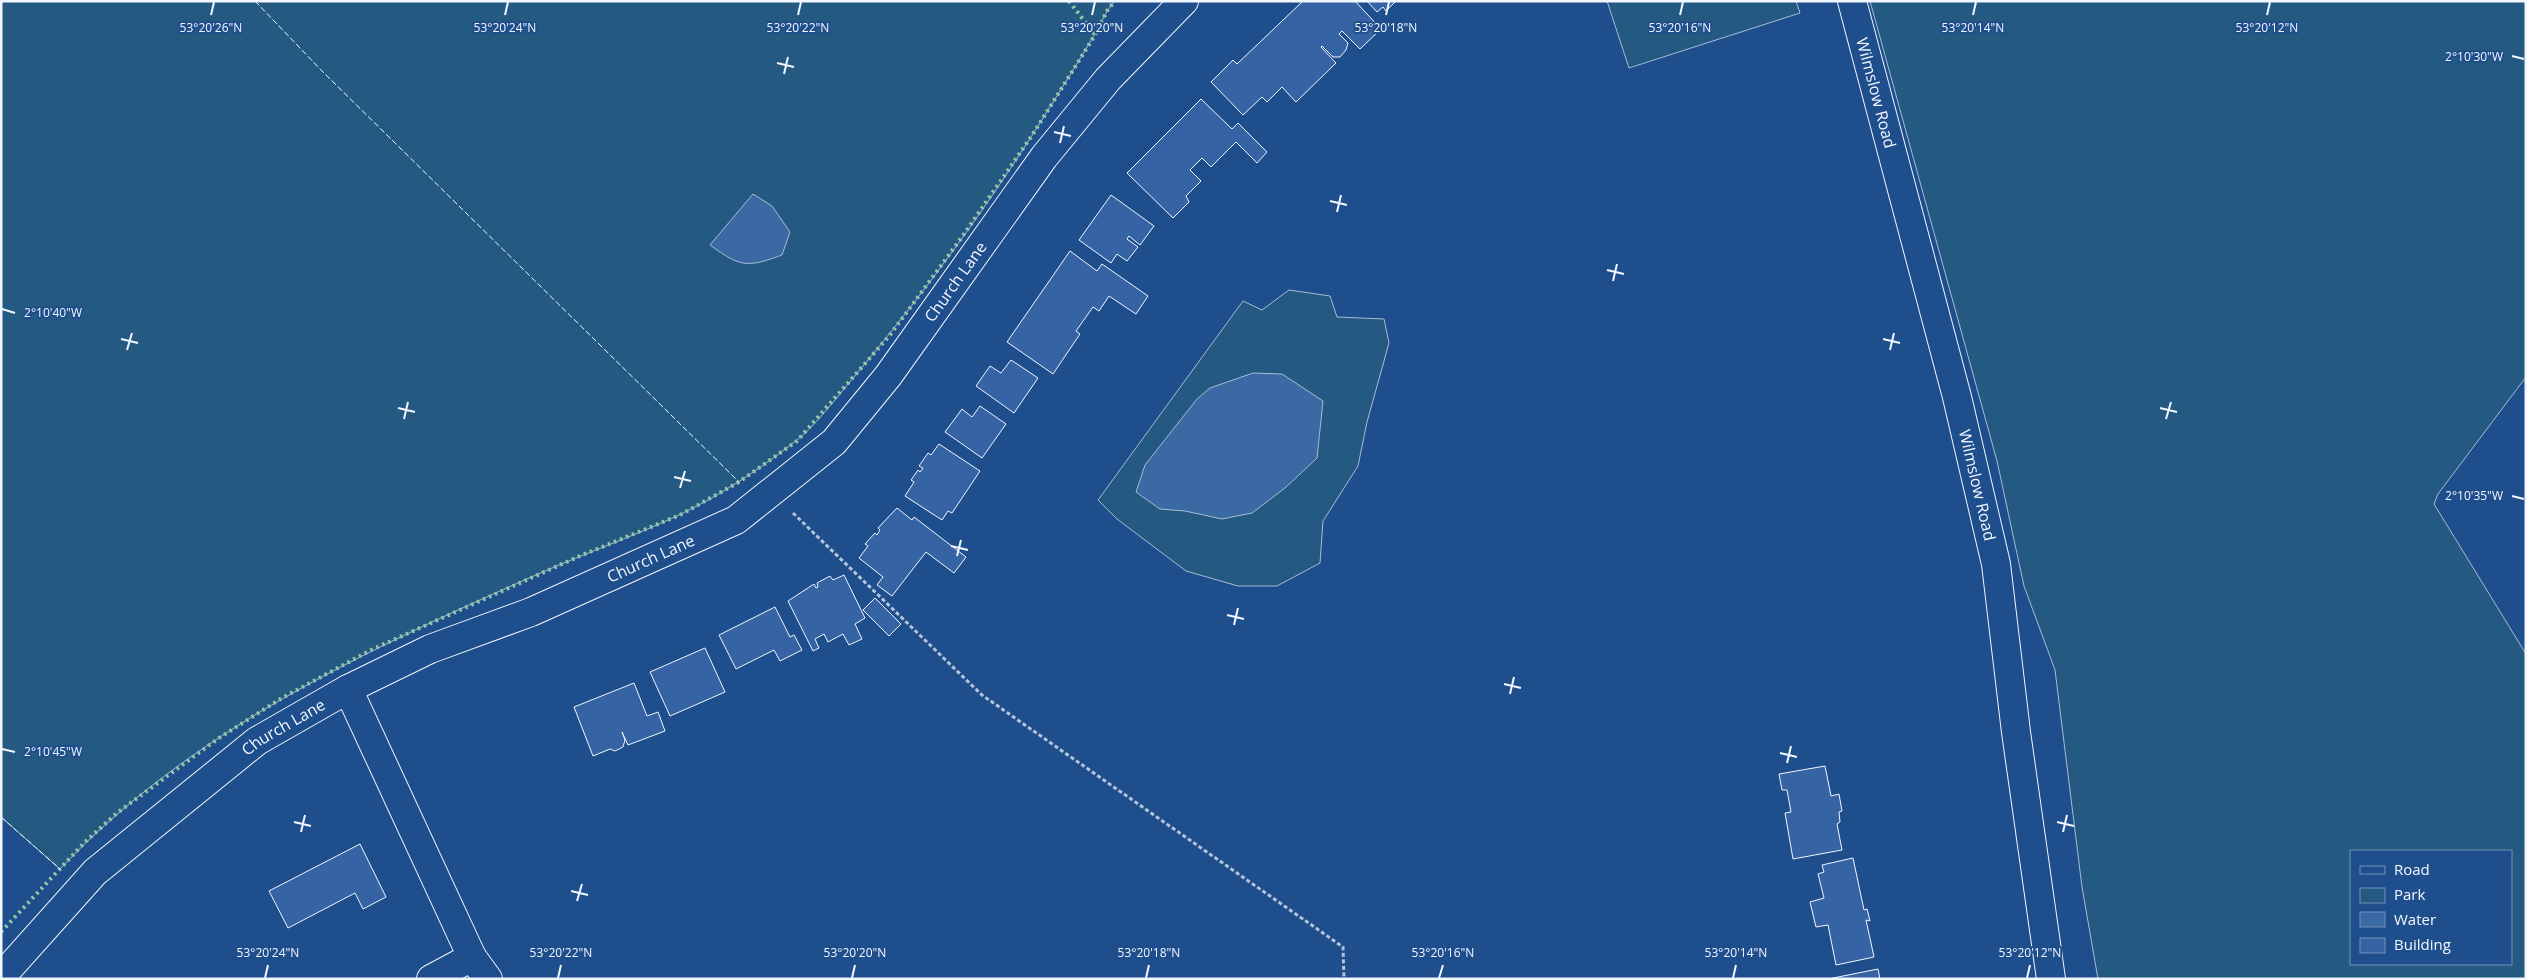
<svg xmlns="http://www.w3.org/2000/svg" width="2527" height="980" font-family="'Open Sans',sans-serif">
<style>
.green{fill:#245a82;stroke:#a8bbd7;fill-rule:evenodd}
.water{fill:#3b69a3;stroke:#a8bbd7}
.building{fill:#3563a3;stroke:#f2f6ff}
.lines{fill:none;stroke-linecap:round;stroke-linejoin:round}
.minor-casing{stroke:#f2f6ff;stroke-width:30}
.major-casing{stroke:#f2f6ff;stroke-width:30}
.path{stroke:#b3c4dc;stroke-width:3;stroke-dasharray:4 2.5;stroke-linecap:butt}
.minor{stroke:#1f4e8c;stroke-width:28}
.major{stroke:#1f4e8c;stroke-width:28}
.hedge{stroke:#97c8a6;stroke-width:4;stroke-dasharray:2.5 4;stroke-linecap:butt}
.fence{stroke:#f2f6ff;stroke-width:1;stroke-dasharray:6 2.5;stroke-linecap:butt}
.ticks{fill:none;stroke:#f2f6ff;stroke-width:2}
.labels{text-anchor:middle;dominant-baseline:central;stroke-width:4;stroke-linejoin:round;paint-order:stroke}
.street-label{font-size:16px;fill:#f2f6ff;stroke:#1f4e8c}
.ticks-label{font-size:12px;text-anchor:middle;fill:#f2f6ff;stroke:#1f4e8c;stroke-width:4;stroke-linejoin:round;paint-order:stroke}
</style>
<rect width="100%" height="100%" fill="#1f4e8c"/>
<!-- green -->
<g class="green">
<path d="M1 1H1115C1105 11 1101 25 1093 37 1078 63 1061 89 1045 115 988 206 923 295 854 377 836 398 814 428 792 444 757 471 719 496 679 515 632 537 583 554 536 575 365 651 190 731 60 869L1 817Z"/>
<polygon points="1607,1 1796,1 1800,13 1629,68"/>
<path d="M1870 1H2526V377L2438 494 2434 504 2526 654V979H2098L2082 887 2055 670 2024 586 1997 461ZM2511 851V964H2351V851Z"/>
<polygon points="1289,290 1330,296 1337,317 1384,319 1389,343 1367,422 1358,466 1323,521 1320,563 1277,586 1238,586 1186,571 1117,519 1098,500 1243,301 1262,310"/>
</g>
<!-- water -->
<g class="water">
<path d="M753 194 772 206 790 232 782 255C747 268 740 267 710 245Z"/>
<polygon points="1253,373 1282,374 1323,401 1317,458 1285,488 1252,513 1222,519 1185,511 1160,509 1136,492 1145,465 1197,399 1210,388"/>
</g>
<!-- building -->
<g class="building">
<polygon points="1303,1 1355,1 1381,29 1360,49 1342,31 1339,34 1348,43 1346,50 1340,57 1333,57 1322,46 1321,47 1336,63 1296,102 1282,87 1267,102 1262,97 1243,115 1211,82 1233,60 1237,64"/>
<polygon points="1367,1 1396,1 1386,11 1383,7 1377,12"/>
<polygon points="1201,99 1232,129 1238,123 1267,152 1257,163 1236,142 1211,167 1202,158 1190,170 1201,181 1186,196 1189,202 1173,218 1127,173"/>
<polygon points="1111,195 1154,226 1140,245 1129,236 1127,239 1138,247 1127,261 1117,254 1111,263 1079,240"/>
<polygon points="1070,251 1097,271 1102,264 1148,296 1136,314 1109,296 1099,311 1093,307 1076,331 1080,334 1053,374 1007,342"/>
<polygon points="1011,360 1038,378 1014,413 976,386 990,366 1001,373"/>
<polygon points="980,406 1006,424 982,458 945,432 962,409 972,417"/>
<polygon points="939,444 980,471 952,513 948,511 942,520 905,496 914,482 911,480 918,470 920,472 923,468 919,466 928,453 931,455"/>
<polygon points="897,508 912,520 914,517 966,557 954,573 926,552 892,596 877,585 883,577 859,558 868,546 865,544 875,533 877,535 880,530 878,528"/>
<polygon points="844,575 865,618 855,624 862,639 849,645 843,634 828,642 824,634 815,639 819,648 813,651 788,601 814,584 816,588 818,587 817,583 830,576 833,580"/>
<polygon points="875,598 901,624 889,636 863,610"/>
<polygon points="775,607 790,637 794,635 802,650 780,661 774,650 736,669 719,635"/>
<polygon points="705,648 725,692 670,716 650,672"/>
<polygon points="634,683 647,716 658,712 665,731 628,745 622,732 625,740 623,747 615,751 610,749 593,756 574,707"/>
<polygon points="1825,766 1831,796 1839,794 1842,811 1839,812 1840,822 1837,824 1842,850 1793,859 1785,813 1791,812 1787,790 1782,790 1779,774"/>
<polygon points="360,844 386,897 363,909 355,893 288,928 269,891"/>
<polygon points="1853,858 1864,910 1867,909 1870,921 1866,920 1874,957 1836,965 1828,925 1816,927 1810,902 1824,898 1818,874 1824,872 1822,865"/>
<polygon points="1878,969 1880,979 1828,979"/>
</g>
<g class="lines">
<!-- minor casing -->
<g class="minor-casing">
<g id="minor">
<polyline points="348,689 472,957 431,979"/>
<polyline points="472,957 488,979"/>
<path id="s1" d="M1 977 95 872 257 741 348 689 430 649 531 612 736 520 834 442 888 376 1044 157 1108 79 1184 1"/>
</g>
</g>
<!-- major casing -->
<g class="major-casing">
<g id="major">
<path id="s2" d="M1852 1 1957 397 1996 564 2016 732 2051 979"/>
</g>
</g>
<!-- path -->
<polyline class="path" points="793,513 982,695 1343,947 1344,979"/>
<!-- minor -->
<use href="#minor" class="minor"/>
<!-- major -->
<use href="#major" class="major"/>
<!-- hedge -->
<g class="hedge">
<polyline points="1069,1 1095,35"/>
<polyline points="1,932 85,842 117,813 219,738 282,698 371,650 580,556 680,515 739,482 797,441 890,335 962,237 1033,134 1095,35 1108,9 1115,1"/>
</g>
<!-- fence -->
<g class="fence">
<polyline points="255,1 322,71 739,482"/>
<polyline points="1,817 60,869"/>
</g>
</g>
<!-- ticks -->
<path class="ticks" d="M211 15 214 2M505 15 508 2M798 15 801 2M1092 15 1095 2M1386 15 1389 2M1680 15 1683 2M1973 15 1976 2M2267 15 2270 2M2512 56 2524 59M777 63 794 67M784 74 788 57M1054 132 1071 136M1060 143 1064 126M1330 201 1347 205M1337 212 1341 195M1607 270 1624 274M1613 281 1617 264M2 309 15 313M121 339 138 343M1883 339 1900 343M127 350 132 333M1890 350 1894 333M398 408 415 412M2160 408 2177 412M404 419 408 402M2166 419 2171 402M674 477 691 481M680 488 685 471M2512 496 2524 499M951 546 968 550M957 556 961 540M1227 615 1244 619M1234 625 1238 608M1504 684 1521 688M1510 694 1514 677M2 749 15 752M1780 753 1797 757M1787 763 1791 746M294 822 311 826M2057 822 2074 826M301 832 305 815M2063 832 2067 815M571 891 588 895M577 901 582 884M265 978 268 965M558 978 561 965M852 978 855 965M1146 978 1149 965M1439 978 1443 965M1733 978 1736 965M2027 978 2030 965"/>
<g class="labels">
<!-- street labels -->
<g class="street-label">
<text stroke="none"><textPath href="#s2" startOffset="95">Wilmslow Road</textPath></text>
<text stroke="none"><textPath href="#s1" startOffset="1204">Church Lane</textPath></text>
<text stroke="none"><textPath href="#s2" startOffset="500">Wilmslow Road</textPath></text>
<text stroke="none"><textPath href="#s1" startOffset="784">Church Lane</textPath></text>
<text stroke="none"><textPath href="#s1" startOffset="379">Church Lane</textPath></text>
</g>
</g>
<g class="ticks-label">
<text x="211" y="32">53°20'26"N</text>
<text x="505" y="32">53°20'24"N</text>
<text x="798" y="32">53°20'22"N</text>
<text x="1092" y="32">53°20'20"N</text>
<text x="1386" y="32">53°20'18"N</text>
<text x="1680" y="32">53°20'16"N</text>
<text x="1973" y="32">53°20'14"N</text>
<text x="2267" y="32">53°20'12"N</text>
<text x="2474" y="61">2°10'30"W</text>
<text x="53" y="317">2°10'40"W</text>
<text x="2474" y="500">2°10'35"W</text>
<text x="53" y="756">2°10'45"W</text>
<text x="268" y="957">53°20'24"N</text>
<text x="561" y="957">53°20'22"N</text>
<text x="855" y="957">53°20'20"N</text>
<text x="1149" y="957">53°20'18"N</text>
<text x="1443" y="957">53°20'16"N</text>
<text x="1736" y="957">53°20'14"N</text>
<text x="2030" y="957">53°20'12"N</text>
</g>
<!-- border -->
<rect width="2527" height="980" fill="none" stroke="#f2f6ff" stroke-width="5"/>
<!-- legend -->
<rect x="2350" y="850" width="162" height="115" fill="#1f4e8c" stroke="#7391ba"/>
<rect x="2360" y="866" width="25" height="8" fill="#1f4e8c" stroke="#7391ba"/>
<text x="2394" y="875" font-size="15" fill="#f2f6ff">Road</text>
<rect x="2360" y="888" width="25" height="15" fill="#245a82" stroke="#7391ba"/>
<text x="2394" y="900" font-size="15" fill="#f2f6ff">Park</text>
<rect x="2360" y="912" width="25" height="15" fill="#3b69a3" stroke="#7391ba"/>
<text x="2394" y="925" font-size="15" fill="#f2f6ff">Water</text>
<rect x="2360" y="938" width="25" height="15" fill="#3563a3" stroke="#7391ba"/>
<text x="2394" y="950" font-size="15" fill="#f2f6ff">Building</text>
</svg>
